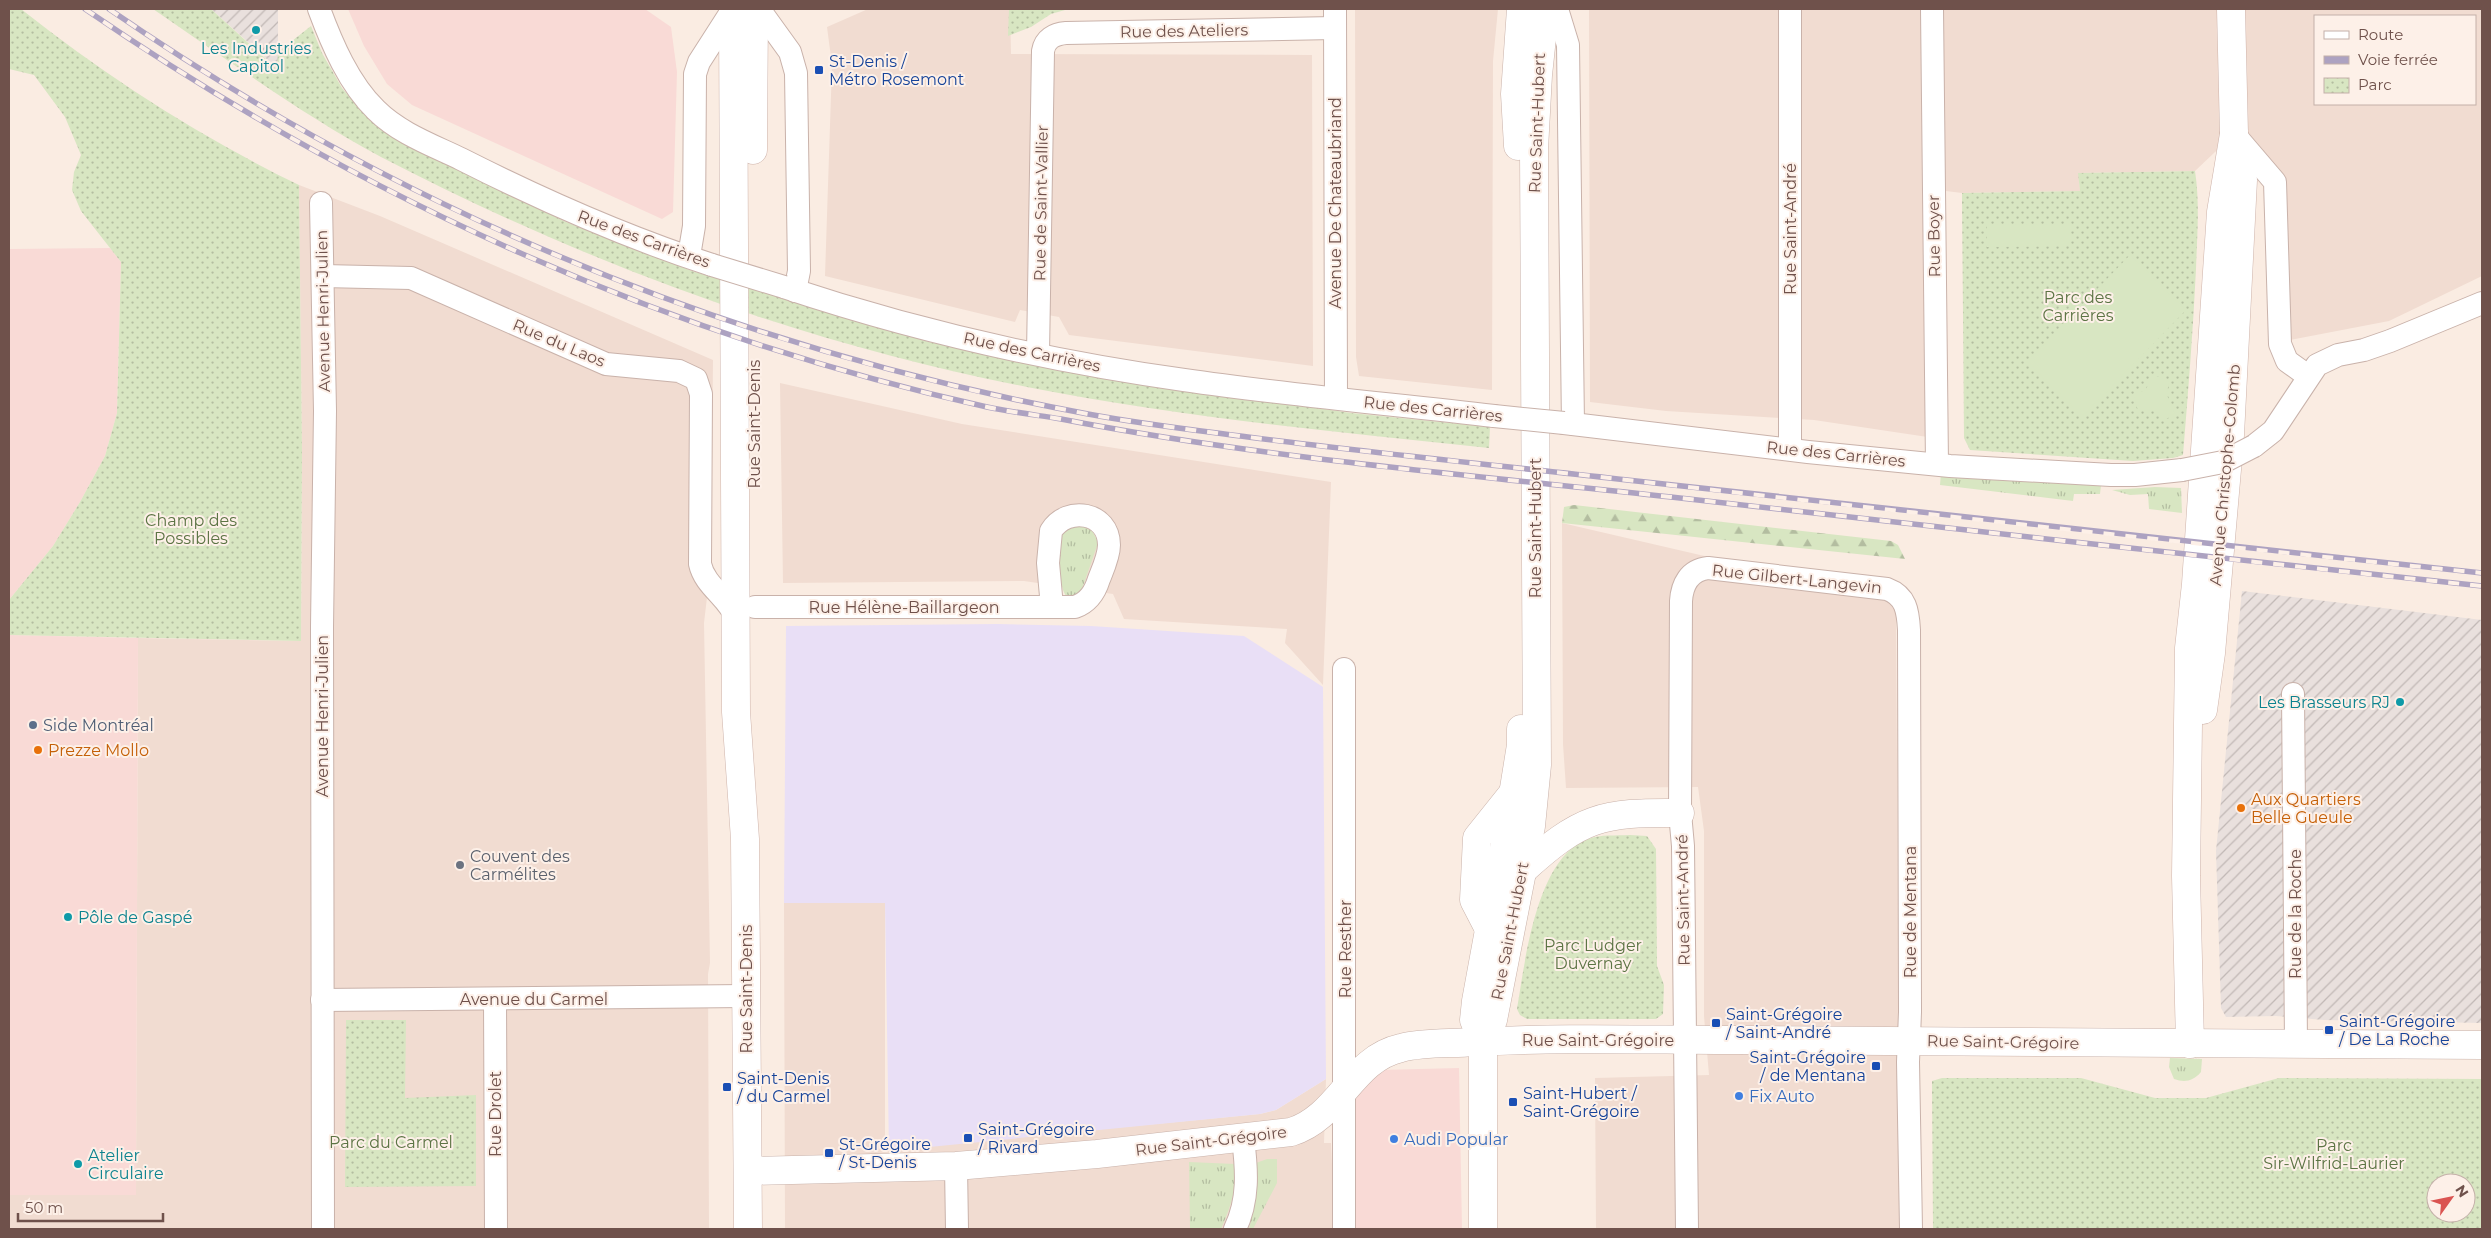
<svg xmlns="http://www.w3.org/2000/svg" width="2491" height="1238" font-family="Montserrat,sans-serif">
<style>
.residential{fill:#f1dcd1;fill-rule:evenodd}
.commercial{fill:#f9dad6}
.industrial{fill:url(#industrial-furrows)}
.education{fill:#e9dff6}
.grass{fill:url(#grass-tufts)}
.forest{fill:url(#forest-firs)}
.park{fill:url(#park-dots);fill-rule:evenodd}
.pitch{fill:#d8e6c2}
.lines{fill:none;stroke-linecap:round;stroke-linejoin:round}
.minor-casing{stroke:#c9b2aa;stroke-width:24}
.tertiary-casing{stroke:#c9b2aa;stroke-width:29}
.secondary-casing{stroke:#ceb3aa;stroke-width:29}
.minor{stroke:#fff;stroke-width:22}
.tertiary{stroke:#fff;stroke-width:28}
.secondary{stroke:#fff;stroke-width:28}
.rail-casing{stroke:#ada2c1;stroke-width:5.5}
.rail{stroke:#fdf0e8;stroke-width:4;stroke-dasharray:11;stroke-linecap:butt}
.minor-bridge-casing{stroke:#c9b2aa;stroke-width:24;stroke-linecap:butt}
.minor-bridge{stroke:#fff;stroke-width:22}
.culture-dot{fill:#0f9aa8;stroke:#fdf0e8;stroke-width:2}
.transit-dot{fill:#1a4fb4;stroke:#fdf0e8;stroke-width:2}
.service-dot{fill:#5c6f8a;stroke:#fdf0e8;stroke-width:2}
.food-dot{fill:#e8710a;stroke:#fdf0e8;stroke-width:2}
.worship-dot{fill:#6b7280;stroke:#fdf0e8;stroke-width:2}
.shop-dot{fill:#3f7fe0;stroke:#fdf0e8;stroke-width:2}
.labels{text-anchor:middle;dominant-baseline:central;stroke-width:4;stroke-linejoin:round;paint-order:stroke}
.street-label{font-size:16px;fill:#6f514b;stroke:#fdf0e8}
.culture-label{font-size:16px;fill:#0d838f;stroke:#fdf0e8;text-anchor:start}
.transit-label{font-size:16px;fill:#164399;stroke:#fdf0e8;text-anchor:start}
.park-label{font-size:16px;fill:#5c7444;stroke:#fdf0e8}
.service-label{font-size:16px;fill:#4e5e75;stroke:#fdf0e8;text-anchor:start}
.food-label{font-size:16px;fill:#c56008;stroke:#fdf0e8;text-anchor:start}
.worship-label{font-size:16px;fill:#5b616d;stroke:#fdf0e8;text-anchor:start}
.shop-label{font-size:16px;fill:#366cbe;stroke:#fdf0e8;text-anchor:start}
</style>
<defs>
<pattern id="industrial-furrows" width="10" height="10" patternUnits="userSpaceOnUse" patternTransform="scale(1.25)"><rect width="10" height="10" fill="#e9e0dd"/><path d="M-1 1l2-2M0 10L10 0M9 11l2-2" fill="none" stroke="#c1b8b5"/></pattern>
<pattern id="grass-tufts" width="24" height="20" patternUnits="userSpaceOnUse" patternTransform="scale(1.25)"><rect width="24" height="20" fill="#d8e6c2"/><path d="M3 7l-1-3M5 7V3M7 7l1-3M15 17l-1-3M17 17v-4M19 17l1-3" fill="none" stroke="#b3bda0"/></pattern>
<pattern id="forest-firs" width="22" height="20" patternUnits="userSpaceOnUse" patternTransform="scale(1.25)"><rect width="22" height="20" fill="#d8e6c2"/><path d="M5 1l3.5 6h-7zM16 11l3.5 6h-7z" fill="#b3bda0"/></pattern>
<pattern id="park-dots" width="8" height="8" patternUnits="userSpaceOnUse" patternTransform="scale(1.25)"><rect width="8" height="8" fill="#d8e6c2"/><path d="M2 2h.1M6 6h.1" fill="none" stroke="#b3bda0" stroke-width="1.8" stroke-linecap="round"/></pattern>
</defs>
<rect width="100%" height="100%" fill="#faece2"/>
<!-- residential -->
<g class="residential">
<polygon points="868,9 1010,9 1011,54 1312,55 1313,366 1069,335 1059,317 1020,310 1015,322 825,276 832,65 827,27"/>
<polygon points="1355,9 1498,9 1493,61 1492,390 1359,376 1356,357"/>
<path d="M1589 9H2482V276L2389 321 2285 341 2278 181 2234 134 2195 171 2079 173 2080 191 1962 193 1938 190 1941 439 1814 420 1666 411 1590 402ZM2315 16H2475V104H2315Z"/>
<polygon points="299,185 380,216 713,360 711,563 704,623 710,963 708,974 709,1229 9,1229 9,1195 136,1195 138,638 301,641 302,451"/>
<polygon points="780,383 962,424 1331,482 1323,685 1285,643 1287,629 1124,619 1113,594 1024,581 783,583"/>
<polygon points="1562,523 1886,598 1896,611 1900,1229 1596,1229 1595,1078 1709,1075 1704,1016 1704,831 1698,787 1566,788 1563,744"/>
<polygon points="784,903 885,903 885,1147 956,1143 1260,1114 1276,1110 1326,1079 1324,1143 1331,1143 1335,1229 785,1229"/>
</g>
<!-- commercial -->
<g class="commercial">
<polygon points="348,9 645,9 671,27 677,72 673,212 662,219 412,105 387,84 364,46"/>
<polygon points="110,248 121,262 117,413 105,456 80,502 53,546 9,600 9,249"/>
<polygon points="9,635 138,638 136,1195 9,1195"/>
<polygon points="1459,1068 1462,1229 1347,1229 1347,1103 1380,1070"/>
</g>
<!-- industrial -->
<g class="industrial">
<polygon points="211,9 278,9 278,69"/>
<polygon points="2242,591 2482,620 2482,1023 2324,1020 2276,1016 2226,1017 2221,1008 2216,851"/>
</g>
<!-- education -->
<polygon class="education" points="998,624 1091,626 1244,636 1323,687 1326,1079 1276,1110 1260,1114 889,1151 885,903 784,903 786,626"/>
<!-- grass -->
<g class="grass">
<polygon points="1941,473 2101,485 2100,494 2074,494 2073,501 1940,485"/>
<polygon points="2155,487 2181,488 2182,513 2149,509 2148,494 2130,495 2112,490"/>
<path d="M1076 524 1092 530 1097 540V546L1081 592 1079 595 1067 597C1057 587 1059 547 1062 534Z"/>
<path d="M2170 1058 2202 1059 2201 1072C2193 1081 2185 1083 2174 1079L2169 1067Z"/>
<polygon points="1267,1159 1277,1159 1277,1183 1253,1229 1249,1229 1256,1196 1256,1163"/>
<path d="M1189 1162 1235 1164C1239 1184 1229 1211 1221 1229H1190Z"/>
</g>
<!-- forest -->
<polygon class="forest" points="1574,505 1891,541 1898,545 1905,559 1562,523 1564,507"/>
<!-- park -->
<g class="park">
<path d="M9 9H21C107 77 200 137 299 185L302 451 301 641 9 635V600L53 546 80 502 105 456 117 413 121 262 81 211 72 190 74 172 81 155 65 117 34 75 9 69Z"/>
<path d="M153 9H211L277 69 278 52 311 26 322 53 342 88 363 113 396 139 566 222 692 271 929 342 1059 370 1351 413 1490 427 1489 448C1335 432 1180 417 1027 387 802 343 585 263 381 157 301 114 228 60 153 9Z"/>
<polygon points="1009,9 1306,9 1065,10 1051,14 1031,27 1008,36"/>
<path d="M2195 171C2200 203 2197 237 2196 269 2193 332 2188 393 2183 455L2173 458 2133 461 1970 450 1964 438 1962 193 2080 191 2078 173Z"/>
<path d="M1630 835 1647 836 1656 849 1657 966 1664 985 1663 1014 1656 1019H1527L1520 1015 1517 1009C1525 963 1536 857 1588 839 1601 834 1616 836 1630 835Z"/>
<polygon points="346,1020 406,1020 405,1098 476,1095 476,1186 345,1187"/>
<path d="M1942 1078H2081L2155 1098H2206L2279 1078 2482 1079V1229H1933L1932 1081ZM2436 1183H2466V1213H2436Z"/>
</g>
<!-- pitch -->
<g class="pitch">
<polygon points="2069,224 2069,246 1987,247 1987,225"/>
<polygon points="2130,255 2186,310 2083,416 2027,362"/>
<polygon points="2153,375 2169,380 2167,395 2175,414 2163,421 2153,410 2138,411 2134,396 2146,389"/>
</g>
<g class="lines">
<!-- minor casing -->
<g class="minor-casing">
<g id="minor">
<path d="M319 9C332 44 349 84 376 110 399 133 432 145 461 159 542 200 625 237 712 265"/>
<polyline points="759,9 790,52 796,73 799,271 795,291"/>
<polyline points="1335,9 1336,398"/>
<polyline points="1557,9 1568,45 1573,424"/>
<polyline points="1932,9 1937,464"/>
<polyline points="2234,134 2275,182 2280,344 2287,361 2308,376"/>
<polyline points="321,203 325,411 322,627 323,1229"/>
<polyline points="689,256 694,226 695,74 699,62 733,9"/>
<path d="M323 276 411 278 606 364 679 371 696 379 701 394 700 564C705 587 730 598 737 620"/>
<path d="M784 287C913 330 1049 361 1184 380 1287 395 1391 404 1494 416"/>
<path d="M1038 354 1043 51C1045 39 1054 34 1066 33L1334 28"/>
<polyline points="1564,423 1808,452 1950,466 2111,475 2135,475 2182,470"/>
<polyline points="2254,446 2273,431 2317,365 2338,355 2364,350 2390,341 2482,303"/>
<polyline points="1790,449 1790,9"/>
<path d="M755 607H1075C1089 602 1095 592 1099 579 1103 569 1109 556 1109 545 1109 512 1067 505 1051 531L1048 563 1052 607"/>
<polyline points="2293,694 2296,1044"/>
<polyline points="495,999 496,1229"/>
<polyline points="322,1000 746,996"/>
<polyline points="956,1166 957,1229"/>
<path d="M1235 1229C1249 1200 1247 1170 1243 1139"/>
<polyline points="1344,1229 1344,669"/>
<path d="M1687 1229 1683 846 1680 813 1681 601C1682 585 1689 570 1708 568L1887 589C1906 596 1908 611 1909 630L1910 1012 1908 1062 1911 1229"/>
</g>
</g>
<!-- tertiary casing -->
<g class="tertiary-casing">
<g id="tertiary">
<polyline points="1518,146 1515,94 1521,9"/>
<path d="M1522 871C1581 817 1601 812 1680 813"/>
<polyline points="1489,929 1474,900 1477,838 1513,793"/>
<polyline points="1483,1042 1474,1020 1476,1001 1507,832 1521,745 1521,729"/>
<path d="M748 1171 956 1166 1097 1154 1291 1132C1340 1117 1351 1059 1401 1048 1424 1042 1450 1044 1474 1042 1562 1037 1650 1040 1738 1040 1986 1041 2234 1043 2482 1045"/>
<polyline points="1483,1229 1483,1042 1493,1020 1531,826 1537,765 1534,149 1538,75 1545,9"/>
</g>
</g>
<!-- secondary casing -->
<g class="secondary-casing">
<g id="secondary">
<polyline points="733,9 736,712 745,839 748,1229"/>
<polyline points="753,150 754,9"/>
<polyline points="2203,710 2211,653 2230,435 2243,180 2234,134 2231,9"/>
<polyline points="2190,1044 2186,876 2189,648 2196,584 2221,212 2234,134"/>
</g>
</g>
<!-- minor -->
<use href="#minor" class="minor"/>
<!-- tertiary -->
<use href="#tertiary" class="tertiary"/>
<!-- secondary -->
<use href="#secondary" class="secondary"/>
<!-- rail casing -->
<g class="rail-casing">
<g id="rail">
<path d="M85 9C359 197 662 335 987 407 1011 412 1036 415 1061 419 1262 458 1468 475 1671 497 1941 527 2212 558 2482 586"/>
<path d="M109 9C407 214 731 348 1088 414 1141 424 1194 430 1248 437 1371 453 1495 465 1618 479 1906 512 2194 544 2482 573"/>
</g>
</g>
<!-- rail -->
<use href="#rail" class="rail"/>
<!-- minor-bridge casing -->
<g class="minor-bridge-casing">
<g id="minor-bridge">
<polyline points="712,265 784,287"/>
<polyline points="1494,416 1564,423"/>
<polyline points="2182,470 2223,462 2254,446"/>
</g>
</g>
<!-- minor-bridge -->
<use href="#minor-bridge" class="minor-bridge"/>
</g>
<!-- markers -->
<g class="culture-dot">
<circle cx="256" cy="30" r="5"/>
<circle cx="2400" cy="702" r="5"/>
<circle cx="68" cy="917" r="5"/>
<circle cx="78" cy="1164" r="5"/>
</g>
<g class="transit-dot">
<rect x="814" y="65" width="10" height="10" rx="2.5"/>
<rect x="1711" y="1018" width="10" height="10" rx="2.5"/>
<rect x="2324" y="1025" width="10" height="10" rx="2.5"/>
<rect x="1871" y="1061" width="10" height="10" rx="2.5"/>
<rect x="722" y="1082" width="10" height="10" rx="2.5"/>
<rect x="1508" y="1097" width="10" height="10" rx="2.5"/>
<rect x="963" y="1133" width="10" height="10" rx="2.5"/>
<rect x="824" y="1148" width="10" height="10" rx="2.5"/>
</g>
<circle class="service-dot" cx="33" cy="725" r="5"/>
<g class="food-dot">
<circle cx="38" cy="750" r="5"/>
<circle cx="2241" cy="808" r="5"/>
</g>
<circle class="worship-dot" cx="460" cy="865" r="5"/>
<g class="shop-dot">
<circle cx="1739" cy="1096" r="5"/>
<circle cx="1394" cy="1139" r="5"/>
</g>
<g class="labels">
<!-- street labels -->
<g class="street-label">
<text transform="translate(1184 31) rotate(-1)">Rue des Ateliers</text>
<text transform="translate(1537 123) rotate(-88)">Rue Saint-Hubert</text>
<text transform="translate(1041 203) rotate(-89)">Rue de Saint-Vallier</text>
<text transform="translate(1335 203) rotate(-90)">Avenue De Chateaubriand</text>
<text transform="translate(1790 229) rotate(-90)">Rue Saint-André</text>
<text transform="translate(1934 236) rotate(-91)">Rue Boyer</text>
<text transform="translate(644 239) rotate(20)">Rue des Carrières</text>
<text transform="translate(323 311) rotate(-91)">Avenue Henri-Julien</text>
<text transform="translate(559 343) rotate(23)">Rue du Laos</text>
<text transform="translate(1032 352) rotate(12)">Rue des Carrières</text>
<text transform="translate(1433 409) rotate(6)">Rue des Carrières</text>
<text transform="translate(754 424) rotate(-90)">Rue Saint-Denis</text>
<text transform="translate(1836 454) rotate(6)">Rue des Carrières</text>
<text transform="translate(2225 475) rotate(-85)">Avenue Christophe-Colomb</text>
<text transform="translate(1535 528) rotate(-90)">Rue Saint-Hubert</text>
<text transform="translate(1797 579) rotate(6)">Rue Gilbert-Langevin</text>
<text x="904" y="607">Rue Hélène-Baillargeon</text>
<text transform="translate(322 716) rotate(-90)">Avenue Henri-Julien</text>
<text transform="translate(1683 900) rotate(-91)">Rue Saint-André</text>
<text transform="translate(1910 912) rotate(-90)">Rue de Mentana</text>
<text transform="translate(2295 914) rotate(-90)">Rue de la Roche</text>
<text transform="translate(1510 931) rotate(-79)">Rue Saint-Hubert</text>
<text transform="translate(1345 949) rotate(-90)">Rue Resther</text>
<text transform="translate(746 989) rotate(-90)">Rue Saint-Denis</text>
<text x="534" y="999">Avenue du Carmel</text>
<text x="1598" y="1040">Rue Saint-Grégoire</text>
<text transform="translate(2003 1042) rotate(1)">Rue Saint-Grégoire</text>
<text transform="translate(495 1114) rotate(-90)">Rue Drolet</text>
<text transform="translate(1211 1141) rotate(-7)">Rue Saint-Grégoire</text>
</g>
<!-- culture labels -->
<g class="culture-label">
<text x="256" y="48" text-anchor="middle">Les Industries<tspan x="256" dy="18">Capitol</tspan></text>
<text x="2390" y="702" text-anchor="end">Les Brasseurs RJ</text>
<text x="78" y="917">Pôle de Gaspé</text>
<text x="88" y="1155">Atelier<tspan x="88" dy="18">Circulaire</tspan></text>
</g>
<!-- transit labels -->
<g class="transit-label">
<text x="829" y="61">St-Denis /<tspan x="829" dy="18">Métro Rosemont</tspan></text>
<text x="1726" y="1014">Saint-Grégoire<tspan x="1726" dy="18">/ Saint-André</tspan></text>
<text x="2339" y="1021">Saint-Grégoire<tspan x="2339" dy="18">/ De La Roche</tspan></text>
<text x="1866" y="1057" text-anchor="end">Saint-Grégoire<tspan x="1866" dy="18">/ de Mentana</tspan></text>
<text x="737" y="1078">Saint-Denis<tspan x="737" dy="18">/ du Carmel</tspan></text>
<text x="1523" y="1093">Saint-Hubert /<tspan x="1523" dy="18">Saint-Grégoire</tspan></text>
<text x="978" y="1129">Saint-Grégoire<tspan x="978" dy="18">/ Rivard</tspan></text>
<text x="839" y="1144">St-Grégoire<tspan x="839" dy="18">/ St-Denis</tspan></text>
</g>
<!-- park labels -->
<g class="park-label">
<text x="2078" y="297">Parc des<tspan x="2078" dy="18">Carrières</tspan></text>
<text x="191" y="520">Champ des<tspan x="191" dy="18">Possibles</tspan></text>
<text x="1593" y="945">Parc Ludger<tspan x="1593" dy="18">Duvernay</tspan></text>
<text x="391" y="1142">Parc du Carmel</text>
<text x="2334" y="1145">Parc<tspan x="2334" dy="18">Sir-Wilfrid-Laurier</tspan></text>
</g>
<!-- service labels -->
<g class="service-label">
<text x="43" y="725">Side Montréal</text>
</g>
<!-- food labels -->
<g class="food-label">
<text x="48" y="750">Prezze Mollo</text>
<text x="2251" y="799">Aux Quartiers<tspan x="2251" dy="18">Belle Gueule</tspan></text>
</g>
<!-- worship labels -->
<g class="worship-label">
<text x="470" y="856">Couvent des<tspan x="470" dy="18">Carmélites</tspan></text>
</g>
<!-- shop labels -->
<g class="shop-label">
<text x="1749" y="1096">Fix Auto</text>
<text x="1404" y="1139">Audi Popular</text>
</g>
</g>
<!-- border -->
<rect width="2491" height="1238" fill="none" stroke="#6f514b" stroke-width="20"/>
<!-- legend -->
<rect x="2314" y="15" width="162" height="90" fill="#fdf0e8" stroke="#c4b0a9"/>
<rect x="2324" y="31" width="25" height="8" fill="#ffffff" stroke="#c4b0a9"/>
<text x="2358" y="40" font-size="15" fill="#6f514b">Route</text>
<rect x="2324" y="56" width="25" height="8" fill="#ada2c1" stroke="#c4b0a9"/>
<text x="2358" y="65" font-size="15" fill="#6f514b">Voie ferrée</text>
<rect x="2324" y="78" width="25" height="15" fill="url(#park-dots)" stroke="#c4b0a9"/>
<text x="2358" y="90" font-size="15" fill="#6f514b">Parc</text>
<!-- north arrow -->
<g transform="translate(2451 1198) rotate(57)"><circle r="24" fill="#fdf0e8" stroke="#c4b0a9"/>
<path d="M0-4L9 19L0 12L-9 19Z" fill="#da5451"/>
<text y="-8" font-size="14" font-weight="bold" text-anchor="middle" fill="#6f514b">N</text>
</g>
<!-- scale -->
<path d="M18 1213v8h145v-8" fill="none" stroke="#6f514b" stroke-width="2.5"/>
<text x="25" y="1213" font-size="15" fill="#6f514b" stroke="#fdf0e8" stroke-width="4" paint-order="stroke">50 m</text>
</svg>
